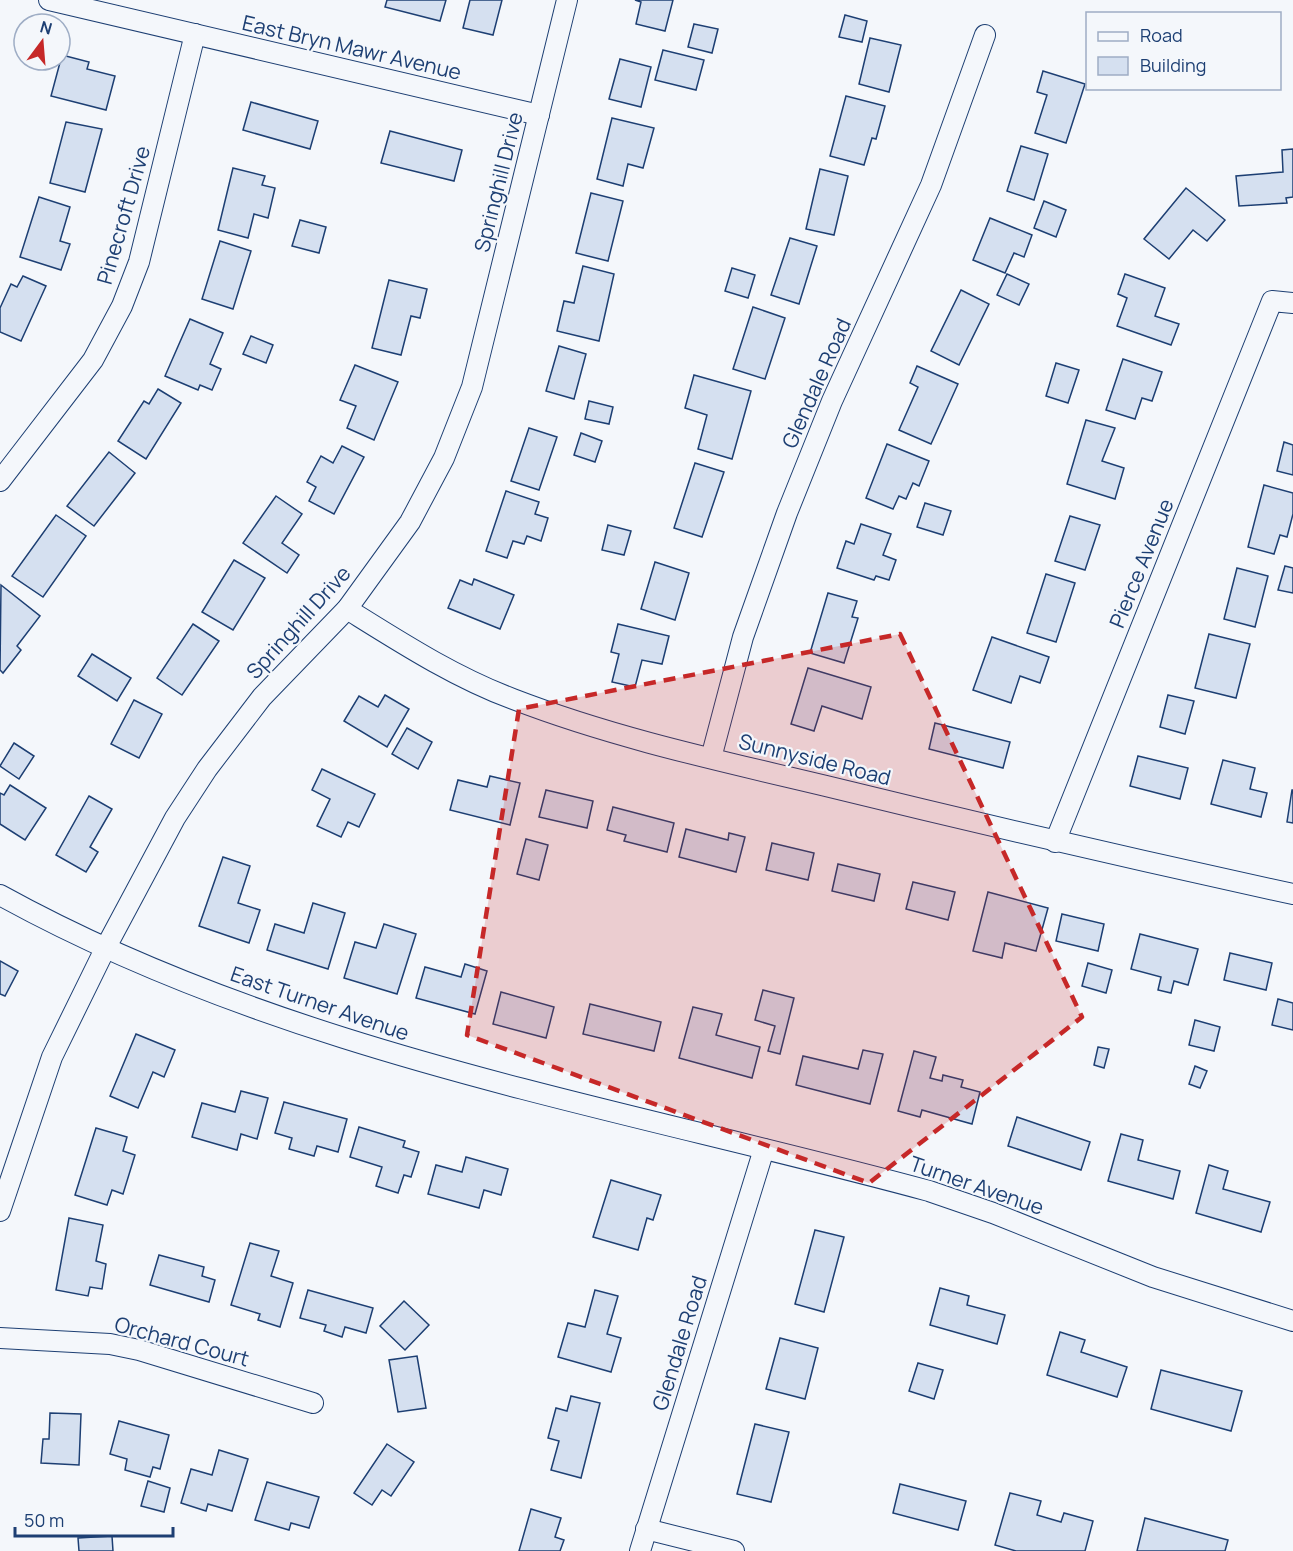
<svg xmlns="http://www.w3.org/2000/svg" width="1293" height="1551" font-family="Manrope,sans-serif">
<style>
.building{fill:#d5e0f0;stroke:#1d3f73;stroke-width:1.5}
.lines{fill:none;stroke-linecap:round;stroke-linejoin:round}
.minor-casing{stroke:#1d3f73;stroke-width:22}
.minor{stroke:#f4f7fb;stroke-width:20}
.marked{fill:#c62828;fill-opacity:0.2;stroke:#c62828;stroke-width:4.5;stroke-dasharray:12 8;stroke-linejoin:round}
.labels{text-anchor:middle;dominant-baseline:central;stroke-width:4.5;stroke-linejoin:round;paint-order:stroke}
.street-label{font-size:21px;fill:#1d3f73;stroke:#f4f7fb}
</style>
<rect width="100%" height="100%" fill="#f4f7fb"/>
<!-- building -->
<g class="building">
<polygon points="387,0 446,0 440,21 385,7"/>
<polygon points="470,0 502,0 493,35 463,28"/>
<polygon points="673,0 665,31 636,24 641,2 635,0"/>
<polygon points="845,15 867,21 862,42 839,37"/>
<polygon points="694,24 718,29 712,53 688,47"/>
<polygon points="870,38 901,45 889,92 859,84"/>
<polygon points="663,50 704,60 696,90 655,80"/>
<polygon points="62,55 89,62 87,69 115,76 106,110 51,96"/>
<polygon points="620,59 651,67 641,107 609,99"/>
<polygon points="1043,71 1085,84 1066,143 1035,133 1047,95 1037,92"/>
<polygon points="846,96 885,106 876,139 872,138 864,165 830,156"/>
<polygon points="251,102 318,121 310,149 243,130"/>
<polygon points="612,118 654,128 643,168 628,164 623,186 597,179"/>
<polygon points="66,122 102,129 85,192 50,183"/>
<polygon points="390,131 462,150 454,181 381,163"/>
<polygon points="1021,146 1048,154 1034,200 1007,191"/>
<polygon points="1293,149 1293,197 1286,198 1287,203 1239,206 1236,176 1283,172 1282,150"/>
<polygon points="233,168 265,176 262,185 275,188 268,218 254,214 248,238 218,230"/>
<polygon points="820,169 848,176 834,235 806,229"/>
<polygon points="1186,188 1225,220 1207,241 1193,230 1169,259 1144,239"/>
<polygon points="591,193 623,201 608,261 576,253"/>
<polygon points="39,197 70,207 60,241 70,244 61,270 20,257"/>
<polygon points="1044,201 1066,210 1056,237 1034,228"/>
<polygon points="990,218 1032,235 1024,257 1014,253 1005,273 973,260"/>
<polygon points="300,220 326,227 319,253 292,246"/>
<polygon points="790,238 817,246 799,304 771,295"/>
<polygon points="220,241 251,251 233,309 202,299"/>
<polygon points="583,266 614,274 599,341 557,331 564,301 574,303"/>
<polygon points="732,268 755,275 748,298 725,291"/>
<polygon points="1007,274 1029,284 1019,305 997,295"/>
<polygon points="1125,274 1165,288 1155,316 1179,324 1171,345 1117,326 1127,298 1118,294"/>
<polygon points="23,276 46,286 21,341 0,332 0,308 11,284 17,287"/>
<polygon points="389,280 427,289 420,318 411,316 401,355 372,348"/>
<polygon points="961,290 989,304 959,365 931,351"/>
<polygon points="753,307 785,318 765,379 733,369"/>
<polygon points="190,319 223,333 210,364 221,369 212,390 200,385 198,390 165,376"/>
<polygon points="251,336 273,345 266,363 243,354"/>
<polygon points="559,346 586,354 574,399 546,391"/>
<polygon points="1123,359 1162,372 1152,401 1142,398 1135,419 1106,410"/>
<polygon points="1056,363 1079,370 1068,403 1046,396"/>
<polygon points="355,365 398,382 374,440 347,428 356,406 340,400"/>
<polygon points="917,366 958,384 931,444 899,430 918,387 910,383"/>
<polygon points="694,375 751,391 732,459 698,449 707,415 685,408"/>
<polygon points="158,389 181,403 146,459 118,441 144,401 149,404"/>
<polygon points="589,401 613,407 609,424 585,419"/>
<polygon points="1086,420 1115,428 1102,461 1124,468 1115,499 1067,484"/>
<polygon points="529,428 557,437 539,490 511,481"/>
<polygon points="581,433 602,441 595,462 574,455"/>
<polygon points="1284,442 1293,445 1293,475 1277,471"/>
<polygon points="887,444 929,461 919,486 913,483 906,499 899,496 893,509 866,498"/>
<polygon points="342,446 364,457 334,514 309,501 316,487 307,482 321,456 333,463"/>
<polygon points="109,452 135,473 94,526 67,506"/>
<polygon points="695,463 724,472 702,537 674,528"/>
<polygon points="1264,485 1293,493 1293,514 1287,537 1280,535 1274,554 1248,547"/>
<polygon points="506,491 539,502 535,514 548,518 541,541 527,536 524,544 513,541 507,558 486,551"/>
<polygon points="276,496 302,514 282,543 299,555 287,573 243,543"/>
<polygon points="925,503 951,511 943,535 917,527"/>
<polygon points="56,515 86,536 43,597 12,576"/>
<polygon points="1070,516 1100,525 1085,570 1055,561"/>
<polygon points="861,524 891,534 883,555 896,560 889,580 876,576 874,580 837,568 846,541 854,544"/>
<polygon points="608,525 631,531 624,555 602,550"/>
<polygon points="234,560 265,578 233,630 202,612"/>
<polygon points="655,562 689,573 675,620 641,609"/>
<polygon points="1285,566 1293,568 1293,593 1278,590"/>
<polygon points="1237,568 1268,576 1255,627 1224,619"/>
<polygon points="1046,574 1075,583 1056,642 1027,633"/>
<polygon points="474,579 514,595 500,629 448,608 460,580 472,585"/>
<polygon points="1,585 40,616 17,646 21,650 3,673 0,670"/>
<polygon points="828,593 857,601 852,617 858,618 844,663 810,653"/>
<polygon points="193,624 219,641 182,695 157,678"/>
<polygon points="618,624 669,636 662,664 642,660 635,687 612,682 619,654 611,652"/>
<polygon points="1209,634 1250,644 1236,698 1195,688"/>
<polygon points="992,637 1049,657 1040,683 1020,676 1011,703 973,690"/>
<polygon points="92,654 131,678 117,701 78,676"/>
<polygon points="808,668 871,687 862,719 822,706 814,731 791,724"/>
<polygon points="385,695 409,709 387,747 344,721 359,696 378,707"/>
<polygon points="1168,695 1194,701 1185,734 1160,727"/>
<polygon points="134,700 162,714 139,758 111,744"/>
<polygon points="935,723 1010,742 1003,768 929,749"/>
<polygon points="407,728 432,742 418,769 392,754"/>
<polygon points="14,743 34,756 19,779 0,766"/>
<polygon points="1138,756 1188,768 1180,799 1130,786"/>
<polygon points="1223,760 1255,768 1250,789 1267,793 1261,817 1211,804"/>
<polygon points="322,769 375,794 359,827 348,822 341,837 317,826 330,799 312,790"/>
<polygon points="490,776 520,783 510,825 450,810 458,780 487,787"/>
<polygon points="10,785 46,808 25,840 0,824 0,793 4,795"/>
<polygon points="546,790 593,801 587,828 539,817"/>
<polygon points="1292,790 1293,790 1293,823 1287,822"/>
<polygon points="89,796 112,809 90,847 98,852 86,872 56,855"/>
<polygon points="613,807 674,823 667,852 624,841 626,835 607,830"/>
<polygon points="686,829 728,840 729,833 745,837 736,872 679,857"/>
<polygon points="526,839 548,845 539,880 517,874"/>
<polygon points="772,843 814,853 808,880 766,870"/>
<polygon points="223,857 250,866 238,903 260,910 249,943 199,926"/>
<polygon points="838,864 880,874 874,901 832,891"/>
<polygon points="913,882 955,892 948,920 906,909"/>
<polygon points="988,892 1048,908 1036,951 1005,943 1002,958 973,951"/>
<polygon points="313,903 345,913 328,969 267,950 275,924 304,933"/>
<polygon points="1062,914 1104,924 1098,951 1056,941"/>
<polygon points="384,924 416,934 397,994 344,978 355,942 376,948"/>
<polygon points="1140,934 1198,949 1188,985 1174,981 1171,993 1158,990 1161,977 1131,969"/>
<polygon points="1230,953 1272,963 1266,990 1224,980"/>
<polygon points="0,961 18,971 5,996 0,994"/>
<polygon points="1088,963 1112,970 1106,993 1082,986"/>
<polygon points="465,964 487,971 475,1014 416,998 425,967 461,977"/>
<polygon points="763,990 794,998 780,1054 768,1051 775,1026 755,1020"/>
<polygon points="501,992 554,1007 546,1038 493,1024"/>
<polygon points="1278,999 1293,1003 1293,1030 1272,1025"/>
<polygon points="590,1004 661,1022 654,1051 583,1034"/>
<polygon points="693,1007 722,1014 716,1035 760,1047 752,1078 679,1058"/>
<polygon points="1195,1020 1220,1027 1214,1051 1189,1045"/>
<polygon points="136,1034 175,1050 164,1077 153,1072 138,1108 110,1096"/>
<polygon points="1098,1047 1109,1049 1104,1068 1094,1065"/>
<polygon points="863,1050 883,1054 870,1104 796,1085 803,1056 858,1069"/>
<polygon points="914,1051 936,1057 930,1078 942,1081 943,1075 963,1080 961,1087 980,1092 972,1124 922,1110 920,1117 898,1111"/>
<polygon points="1195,1066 1207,1071 1200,1088 1189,1084"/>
<polygon points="241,1091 268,1098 257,1139 241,1134 237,1150 192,1137 202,1103 235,1112"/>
<polygon points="284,1102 347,1119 338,1152 317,1146 314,1156 289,1149 292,1138 275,1133"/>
<polygon points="1017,1117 1090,1142 1081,1170 1008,1146"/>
<polygon points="359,1127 405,1141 403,1147 419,1152 411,1177 404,1175 398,1193 376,1186 382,1167 350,1157"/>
<polygon points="96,1128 127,1137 123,1151 135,1155 123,1194 112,1190 107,1205 75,1195"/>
<polygon points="1121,1134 1143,1140 1138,1160 1180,1171 1173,1199 1108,1181"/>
<polygon points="466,1157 508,1169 501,1195 484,1190 479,1208 428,1194 436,1165 462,1172"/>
<polygon points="1209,1165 1228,1171 1223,1189 1270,1202 1261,1232 1196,1213"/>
<polygon points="611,1180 661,1195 653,1220 647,1218 638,1250 593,1237"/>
<polygon points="69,1218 103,1225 96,1261 106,1264 102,1289 90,1287 88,1296 56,1290"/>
<polygon points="815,1230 844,1237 824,1312 795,1304"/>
<polygon points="250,1243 279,1251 271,1276 293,1283 280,1327 258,1320 260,1314 231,1305"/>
<polygon points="159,1255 204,1267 202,1276 215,1280 209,1302 150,1285"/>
<polygon points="940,1288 969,1296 967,1305 1005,1315 997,1344 930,1325"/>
<polygon points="308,1290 373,1308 366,1333 345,1327 342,1337 324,1331 326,1325 300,1318"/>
<polygon points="595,1290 618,1296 607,1334 621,1338 611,1372 558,1357 568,1323 585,1327"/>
<polygon points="404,1301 429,1325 405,1350 380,1326"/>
<polygon points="1060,1332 1085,1340 1081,1352 1127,1367 1117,1397 1047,1375"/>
<polygon points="780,1338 818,1348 805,1399 766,1389"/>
<polygon points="417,1356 426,1408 398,1412 389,1360"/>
<polygon points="918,1363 943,1370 934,1399 909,1391"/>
<polygon points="1161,1370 1242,1391 1231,1431 1151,1409"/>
<polygon points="571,1396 600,1403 581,1478 551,1470 559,1441 548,1438 556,1408 567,1411"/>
<polygon points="50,1413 81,1414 79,1465 41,1463 43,1439 49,1439"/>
<polygon points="119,1421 169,1435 160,1469 153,1467 150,1477 125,1470 127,1459 110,1454"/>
<polygon points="755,1424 789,1432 771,1502 737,1494"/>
<polygon points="387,1444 414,1462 391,1496 382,1490 372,1505 354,1493"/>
<polygon points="219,1450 248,1459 232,1511 208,1504 206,1511 181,1503 191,1469 212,1475"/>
<polygon points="148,1481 170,1488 164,1512 141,1506"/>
<polygon points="267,1482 319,1497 309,1528 291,1523 289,1530 255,1520"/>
<polygon points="900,1484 966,1501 958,1530 893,1513"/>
<polygon points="1010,1493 1041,1501 1037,1515 1061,1522 1064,1513 1093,1521 1085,1551 1016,1551 995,1545"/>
<polygon points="531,1509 561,1518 555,1537 564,1540 560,1551 519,1551"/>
<polygon points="1145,1518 1228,1540 1225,1551 1137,1551"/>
<polygon points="112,1536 113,1551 79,1551 78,1538"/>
</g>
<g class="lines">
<!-- minor casing -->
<g class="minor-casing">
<g id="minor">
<polyline points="49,0 539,115"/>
<polyline points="0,481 93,360 122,306 139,262 195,34"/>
<path d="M347 609C400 642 454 677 513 699 614 738 721 761 826 786 981 824 1137 860 1293 894"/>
<polyline points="711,758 743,637 787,513 832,401 931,185 985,35"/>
<polyline points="1055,842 1272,301 1293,303"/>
<path d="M0 895C288 1054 616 1106 929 1191L993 1213 1153 1277 1293 1321"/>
<polyline points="0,1211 52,1057 106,947 175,818 207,769 262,697 347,609 410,522 444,458 472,387 567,0"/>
<polyline points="0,1338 110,1344 139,1350 313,1403"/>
<polyline points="646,1529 734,1551"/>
<polyline points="640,1551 764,1149"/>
</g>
</g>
<!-- minor -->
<use href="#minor" class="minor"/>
</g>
<!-- marked area -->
<path class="marked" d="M900 634 1082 1017 869 1183 467 1035 519 709Z"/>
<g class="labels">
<!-- street labels -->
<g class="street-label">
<text transform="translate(352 47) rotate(13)">East Bryn Mawr Avenue</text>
<text transform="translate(498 182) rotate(-76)">Springhill Drive</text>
<text transform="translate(123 215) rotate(-74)">Pinecroft Drive</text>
<text transform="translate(816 383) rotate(-66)">Glendale Road</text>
<text transform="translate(1141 563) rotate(-68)">Pierce Avenue</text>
<text transform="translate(298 622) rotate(-48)">Springhill Drive</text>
<text transform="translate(815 759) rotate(14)">Sunnyside Road</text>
<text transform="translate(320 1003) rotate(19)">East Turner Avenue</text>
<text transform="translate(977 1185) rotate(19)">Turner Avenue</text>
<text transform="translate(182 1341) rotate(15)">Orchard Court</text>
<text transform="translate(679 1343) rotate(-73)">Glendale Road</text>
</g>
</g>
<!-- legend -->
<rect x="1086" y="12" width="195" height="78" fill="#f4f7fb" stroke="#9eadc5" stroke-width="1.5"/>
<rect x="1098" y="32" width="30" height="9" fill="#f4f7fb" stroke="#9eadc5" stroke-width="1.5"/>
<text x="1140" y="42" font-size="18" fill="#1d3f73">Road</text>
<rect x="1098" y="57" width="30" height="18" fill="#d5e0f0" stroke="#9eadc5" stroke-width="1.5"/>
<text x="1140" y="72" font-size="18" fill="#1d3f73">Building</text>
<!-- north arrow -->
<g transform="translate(42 42) rotate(16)"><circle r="28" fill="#f4f7fb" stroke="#9eadc5" stroke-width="1.5"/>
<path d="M0-4.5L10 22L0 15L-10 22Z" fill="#c62828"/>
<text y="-9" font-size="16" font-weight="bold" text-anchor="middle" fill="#1d3f73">N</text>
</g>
<!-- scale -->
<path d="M15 1527v9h158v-9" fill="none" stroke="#1d3f73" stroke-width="3"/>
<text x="24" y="1527" font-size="18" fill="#1d3f73" stroke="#f4f7fb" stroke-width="4.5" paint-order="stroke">50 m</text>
</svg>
